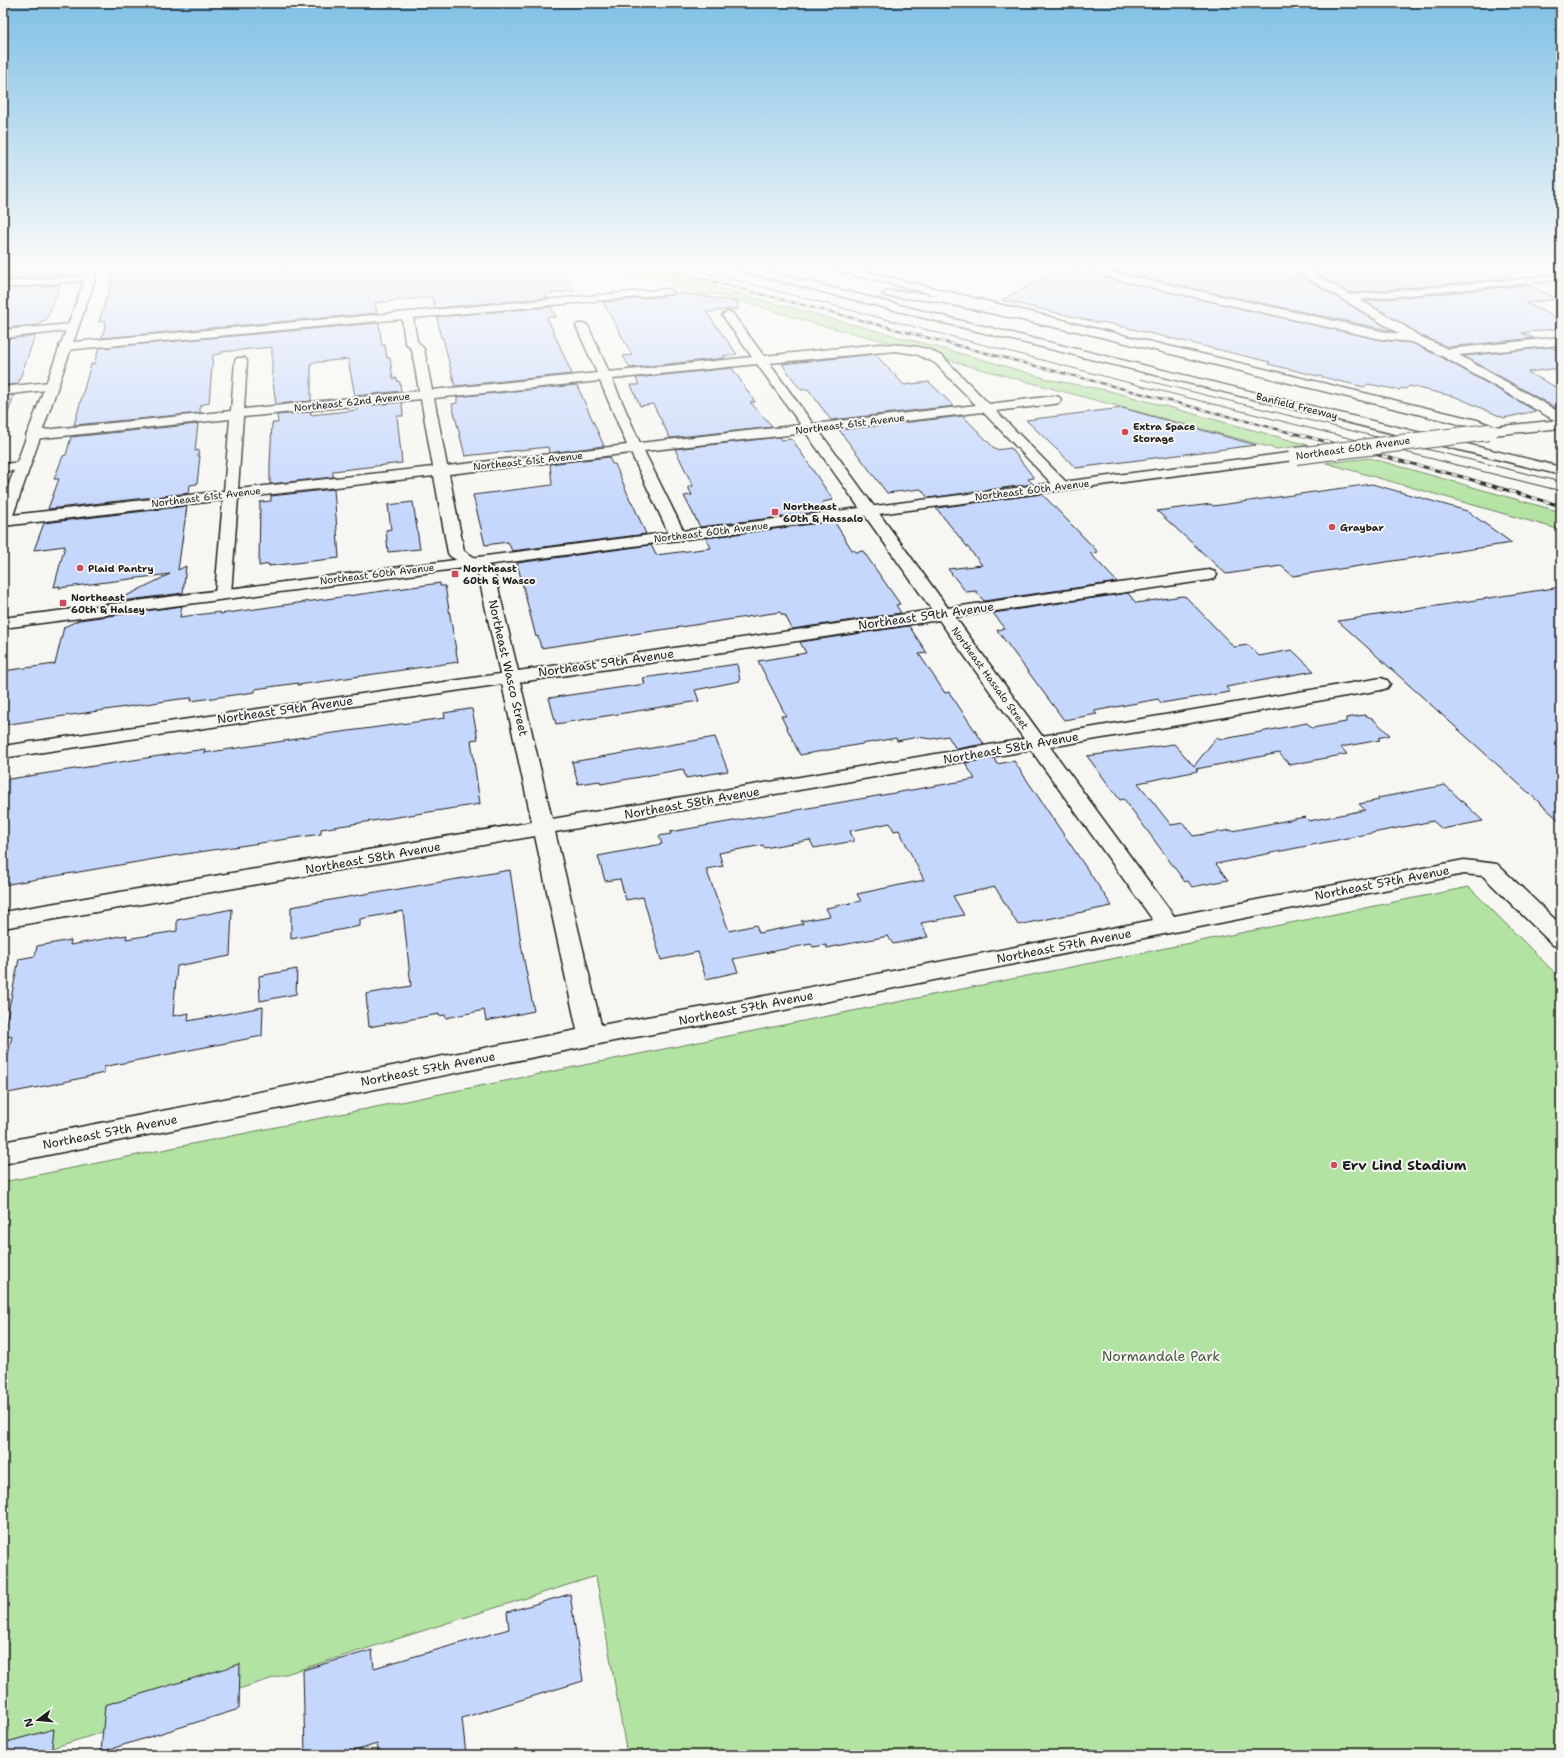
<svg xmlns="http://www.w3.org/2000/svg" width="1564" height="1758" font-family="'Shantell Sans',sans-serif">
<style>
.green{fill:#b3e3a2;stroke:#68805f}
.building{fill:#c5d7fd;stroke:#1c1c1c;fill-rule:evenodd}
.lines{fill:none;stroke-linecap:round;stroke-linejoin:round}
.minor-casing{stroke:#1c1c1c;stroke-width:3}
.tertiary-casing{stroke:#1c1c1c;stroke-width:3}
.secondary-casing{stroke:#1c1c1c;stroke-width:3}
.motorway-casing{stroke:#1c1c1c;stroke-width:3}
.minor{fill:#f6f6f2;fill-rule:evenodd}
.tertiary{fill:#f6f6f2;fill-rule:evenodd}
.secondary{fill:#f6f6f2;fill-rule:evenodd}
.motorway{fill:#f6f6f2;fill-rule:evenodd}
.tram{stroke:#1c1c1c;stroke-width:1}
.rail-far1-casing{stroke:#1c1c1c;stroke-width:2.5}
.rail-casing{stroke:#1c1c1c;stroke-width:3}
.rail-far1{stroke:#f6f6f2;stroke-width:1.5;stroke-dasharray:5;stroke-linecap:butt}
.rail{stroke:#f6f6f2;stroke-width:2;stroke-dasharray:6;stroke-linecap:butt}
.secondary-bridge-far1-casing{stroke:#1c1c1c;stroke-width:14;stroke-linecap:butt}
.secondary-bridge-casing{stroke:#1c1c1c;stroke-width:18;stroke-linecap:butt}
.secondary-bridge-far1{stroke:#f6f6f2;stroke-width:12}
.secondary-bridge{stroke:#f6f6f2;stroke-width:16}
.poi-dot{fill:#d1495b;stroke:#f6f6f2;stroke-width:1.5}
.labels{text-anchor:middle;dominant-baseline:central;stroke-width:4;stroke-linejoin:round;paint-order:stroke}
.far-street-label{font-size:10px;fill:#1c1c1c;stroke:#f6f6f2}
.far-poi-label{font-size:10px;font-weight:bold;fill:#1c1c1c;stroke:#f6f6f2;text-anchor:start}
.street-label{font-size:12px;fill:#1c1c1c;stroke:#f6f6f2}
.near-poi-label{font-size:14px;font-weight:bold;fill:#1c1c1c;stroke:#f6f6f2;text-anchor:start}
.near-park-label{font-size:14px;fill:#495844;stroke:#f6f6f2}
</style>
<rect width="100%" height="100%" fill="#f6f6f2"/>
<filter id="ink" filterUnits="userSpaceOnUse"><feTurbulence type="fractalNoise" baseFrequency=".025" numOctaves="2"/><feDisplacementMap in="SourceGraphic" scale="8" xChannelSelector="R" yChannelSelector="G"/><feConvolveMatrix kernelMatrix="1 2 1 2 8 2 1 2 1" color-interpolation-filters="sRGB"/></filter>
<g filter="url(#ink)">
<!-- green -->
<g class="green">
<polygon points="613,265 633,265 981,359 1051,380 1106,390 1308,445 1276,449 958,363 926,351 812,323 762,307 714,294 705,295 675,286 676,283 663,279 629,276 633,272"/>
<polygon points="1370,458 1561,512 1561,530 1326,463"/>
<polygon points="1469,887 1561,979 1561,1755 627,1755 596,1576 30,1755 3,1755 3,1182"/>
</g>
<!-- building -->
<g class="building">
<polygon points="54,265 67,265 63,276 7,280 15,268"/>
<polygon points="117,265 260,265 260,273 344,265 561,265 574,291 545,294 547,298 435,308 432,297 375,303 377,313 102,338 106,321 99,322"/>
<polygon points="1138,265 1268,265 1290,277 1301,276 1393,331 1121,273 1110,269"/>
<polygon points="1401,265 1484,265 1513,278 1350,293 1318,274"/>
<polygon points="1063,267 1070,272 1094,270 1105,277 1119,281 1381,340 1412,343 1441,357 1536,411 1504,418 1456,397 1409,386 1406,389 1402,388 1399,390 1368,384 1364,387 1268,364 1270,362 1103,322 1100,323 1002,300"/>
<polygon points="60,285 46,320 41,321 39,325 3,328 3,289"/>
<polygon points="1528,285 1558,299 1526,303 1561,320 1561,328 1522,333 1534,338 1448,347 1420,335 1365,301"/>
<polygon points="682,293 738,302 738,309 706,312 737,354 723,356 725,358 630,368 623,356 632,355 603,302 671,295 674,294"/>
<polygon points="551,307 556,317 547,317 572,374 455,386 443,338 441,338 437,317"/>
<polygon points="379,323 382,346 385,345 387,358 390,358 393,379 397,378 398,382 400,382 401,391 355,396 348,359 311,363 311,401 276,404 272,376 272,347 221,352 221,354 213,355 209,403 200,405 200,413 74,425 91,364 94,364 99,348"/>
<polygon points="35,336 18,384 3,385 3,339"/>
<polygon points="1551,347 1561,353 1561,368 1528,372 1561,390 1561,405 1554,407 1464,356"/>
<polygon points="875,354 904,385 929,382 954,406 831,420 808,389 801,390 782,364"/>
<polygon points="732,368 755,402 750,402 773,427 670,438 653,404 640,406 631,385 639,385 636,378"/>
<polygon points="577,385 604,446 549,453 548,447 465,456 452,404 457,403 457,397"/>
<polygon points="14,395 7,416 3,415 3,396"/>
<polygon points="402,402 403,416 397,416 402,463 333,471 333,477 270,484 270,464 272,423 278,423 277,415 311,412 311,415 358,410 357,407"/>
<polygon points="1122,408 1256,445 1076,468 1026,420"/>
<polygon points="963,416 996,450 1011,448 1034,478 1028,479 1033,484 928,498 921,489 887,493 839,430"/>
<polygon points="198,424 195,451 199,450 198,456 200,456 197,484 190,485 189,493 48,509 59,479 54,479 63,456 66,455 71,437"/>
<polygon points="780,437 782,440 792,439 833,500 822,502 827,511 700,527 684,496 692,495 688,487 693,486 675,449"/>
<polygon points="609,457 612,464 615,464 631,502 632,502 646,534 512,551 508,542 485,545 473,495 552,485 550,464"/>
<polygon points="1372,484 1467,511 1512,543 1293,576 1281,566 1226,574 1157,511 1211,504 1213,506"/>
<polygon points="334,489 339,558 269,566 269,564 259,566 260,502 271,501 271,496"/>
<polygon points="1042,494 1098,552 1090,553 1117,582 984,601 976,591 966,592 948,569 982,565 936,508"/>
<polygon points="413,502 420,549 388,552 386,530 391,529 388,505"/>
<polygon points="187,506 178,570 186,566 183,593 114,602 170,574 59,588 60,586 54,587 65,546 34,550 44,523"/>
<polygon points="834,521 852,550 854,550 856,552 863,551 900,604 896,605 901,613 792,629 785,615 782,615 780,612 541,648 538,636 536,637 517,563 651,545 656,555 711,548 706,538"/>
<polygon points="440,583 440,586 445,586 458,662 298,685 298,683 255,689 255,692 191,701 192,698 180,699 3,725 3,671 55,664 64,627 79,620 182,606 180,617 220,612 220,614"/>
<polygon points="1561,587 1561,822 1338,621"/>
<polygon points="1128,593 1136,603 1182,596 1186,597 1234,647 1248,645 1259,656 1292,650 1314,671 1226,687 1230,692 1161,703 1158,699 1094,711 1097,714 1064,720 997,630 1005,628 993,613"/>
<polygon points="909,626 927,653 919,654 945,693 949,692 984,744 956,749 948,736 931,739 918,737 897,741 896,738 800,755 781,716 786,716 758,661 806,653 800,642"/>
<polygon points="737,664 740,681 695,690 699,701 556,724 549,698 645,684 643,678"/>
<polygon points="469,709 472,709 478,739 471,740 480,804 321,829 321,834 172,856 3,885 3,780 205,749 204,753 297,739 297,738 445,718 444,713"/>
<polygon points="1364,715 1372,718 1390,735 1378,738 1380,740 1341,747 1347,754 1290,765 1279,753 1196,769 1198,771 1138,783 1171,825 1183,823 1193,836 1231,830 1232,831 1305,817 1309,821 1365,810 1359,804 1379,800 1378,798 1445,785 1483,821 1442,829 1433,821 1216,864 1228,880 1192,887 1188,881 1185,882 1124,799 1120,800 1087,756 1174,744 1194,766 1216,738 1224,739 1307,723 1312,728 1346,722 1346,718"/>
<polygon points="715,737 728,771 686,778 683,769 601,784 600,781 578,784 572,762"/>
<path d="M994 758 997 764 1014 761 1112 906 1018 925 995 887 953 896 964 915 921 923 928 937 893 944 888 936 827 948 826 945 813 947 811 944 733 959 738 972 706 979 698 952 661 960 643 897 626 900 620 879 605 881 598 856 662 844 659 836 671 834 670 832 975 779 965 763ZM890 823 894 831 899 830 924 880 857 894 861 901 826 908 830 916 801 921 803 924 759 933 756 925 729 931 706 869 723 866 719 853 763 845 764 848 810 840 814 848 854 841 850 831Z"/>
<polygon points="510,870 522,950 534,1011 486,1021 484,1010 446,1018 445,1015 439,1016 439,1014 369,1027 366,994 411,986 403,911 360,919 360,926 291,939 291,907 376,892 376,893"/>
<polygon points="232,909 230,956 177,966 173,1016 189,1013 188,1021 263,1007 262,1036 113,1065 104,1067 104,1073 55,1084 3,1094 3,1077 12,1036 3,1037 19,959 35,956 37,946 71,940 70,945 127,935 126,939 177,931 177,920"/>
<polygon points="297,969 296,994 260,1001 259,976"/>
<polygon points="570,1594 583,1681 462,1718 466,1755 379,1755 377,1744 342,1755 305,1755 303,1670 372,1650 374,1668 509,1629 507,1612"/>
<polygon points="240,1664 239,1709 101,1752 105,1705"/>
<polygon points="54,1729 51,1755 3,1755 3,1743"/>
</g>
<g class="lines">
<!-- minor casing -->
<g class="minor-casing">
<g id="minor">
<polygon points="820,265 840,265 1067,321 1076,325 1078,327 1076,329 1072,331 1059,325 821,267"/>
<polygon points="1089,265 1102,265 1113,272 1121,274 1381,331 1400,334 1286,265 1340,265 1335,268 1309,271 1350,295 1561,275 1561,279 1558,280 1360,300 1403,325 1419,336 1448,349 1561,337 1561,345 1459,355 1561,413 1561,422 1556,421 1442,356 1412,342 1381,339 1119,280 1105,276"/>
<polygon points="90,275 94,276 95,278 94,280 3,288 3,282"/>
<path d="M667 289 671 290 673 292 671 294 413 318 417 341 424 349 432 390 597 373 576 326 578 324H586L588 326 609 372 752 357 722 315 728 312 732 313 764 356 880 344 903 345 918 347 930 350 943 357 989 404 1054 396 1059 397 1061 400 1059 403 1054 404 996 411 1067 483 1069 486 1067 489 1062 490 1057 489 983 412 819 431 948 608 1209 570 1215 572 1217 575 1215 578 1209 580 955 617 1042 736 1381 678 1387 680 1390 684 1387 688 1381 690 1050 747 1174 916 1464 860 1497 864 1561 925V947L1553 945 1483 876 1464 874 739 1019 624 1039 3 1164V1142L577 1030 535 836 3 928V912L532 822 502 684 3 758V746L500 674 478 573 450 556 448 553 434 476 238 498 231 594 229 598 223 599 217 598 215 594 223 500 3 526V516L224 491 230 419 33 439 28 438 26 435 28 432 33 431 231 411 235 361 237 358H245L247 361 244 409 419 391 412 350 405 342 402 319 65 350 61 349 59 346 61 343ZM895 351 916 354 935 363 976 405 813 424 769 363ZM757 364 801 425 640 443 612 379ZM600 381 627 445 447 466 434 398ZM421 399 433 467 238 489 243 417ZM806 433 932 610 518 671 494 571 492 568 464 551 449 474 631 453 670 536 672 539 678 541 684 539 686 536 644 451ZM939 620 1024 739 552 819 520 682ZM1031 750 1153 920 739 1001 601 1025 555 832Z"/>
<polygon points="72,324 76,326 78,328 76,330 3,338 3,330"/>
<polygon points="50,382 55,383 56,386 55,389 3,395 3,387"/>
<polygon points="22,462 27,463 29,466 27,469 3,472 3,464"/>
</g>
</g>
<!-- tertiary casing -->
<g class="tertiary-casing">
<polygon id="tertiary" points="1072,323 1477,420 1498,428 1500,431 1498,434 1488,434 1467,426 1068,329 1066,327 1068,325"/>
</g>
<!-- secondary casing -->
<g class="secondary-casing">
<g id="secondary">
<polygon points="90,265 100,265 11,521 8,524 3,526 3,500"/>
<polygon points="1561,420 1561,428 1493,435 1488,434 1486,431 1488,428 1493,427"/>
<polygon points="1296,452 1301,453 1303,456 1301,459 3,628 3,618"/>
</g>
</g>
<!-- motorway casing -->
<g class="motorway-casing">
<g id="motorway">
<polygon points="725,265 744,265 958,320 1561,467 1561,475 952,325 726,267"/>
<path d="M889 291C952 293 1011 313 1072 323L1076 325 1078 327 1076 329 1072 331 935 301 885 296 883 294Z"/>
</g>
</g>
<!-- minor -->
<use href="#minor" class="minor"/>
<!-- tertiary -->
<use href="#tertiary" class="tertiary"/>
<!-- secondary -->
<use href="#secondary" class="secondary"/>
<!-- motorway -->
<use href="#motorway" class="motorway"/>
<!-- tram -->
<g class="tram">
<polyline points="678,265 1153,389 1561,491"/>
<polyline points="1140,379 1561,482"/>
</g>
<!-- rail-far1 casing -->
<g class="rail-far1-casing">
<polyline id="rail-far1" points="650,265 1292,433"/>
</g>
<!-- rail casing -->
<g class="rail-casing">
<polyline id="rail" points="1289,432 1459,476 1561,506"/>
</g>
<!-- rail-far1 -->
<use href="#rail-far1" class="rail-far1"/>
<!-- rail -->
<use href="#rail" class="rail"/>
<!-- secondary-bridge-far1 casing -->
<g class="secondary-bridge-far1-casing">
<polyline id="secondary-bridge-far1" points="1481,433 1493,431"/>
</g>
<!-- secondary-bridge casing -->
<g class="secondary-bridge-casing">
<polyline id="secondary-bridge" points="1296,456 1489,432"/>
</g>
<!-- secondary-bridge-far1 -->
<use href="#secondary-bridge-far1" class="secondary-bridge-far1"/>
<!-- secondary-bridge -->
<use href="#secondary-bridge" class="secondary-bridge"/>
</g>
</g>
<!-- sky -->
<linearGradient id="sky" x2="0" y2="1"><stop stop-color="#80c0e6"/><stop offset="0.52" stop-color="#fbfbf9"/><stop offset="1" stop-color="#fbfbf9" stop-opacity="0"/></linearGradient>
<rect width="1564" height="512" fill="url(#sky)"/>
<!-- markers -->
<g class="poi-dot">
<circle cx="1125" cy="432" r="4"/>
<rect x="771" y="508" width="8" height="8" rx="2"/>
<circle cx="1332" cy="527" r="4"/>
<circle cx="80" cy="568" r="4"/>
<rect x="451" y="570" width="8" height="8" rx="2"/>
<rect x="59" y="599" width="8" height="8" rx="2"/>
<circle cx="1334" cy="1165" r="4"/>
</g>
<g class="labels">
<!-- far-street labels -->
<g class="far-street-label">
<text transform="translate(352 402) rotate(-6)">Northeast 62nd Avenue</text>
<text transform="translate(1297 406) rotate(14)">Banfield Freeway</text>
<text transform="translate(850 424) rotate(-7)">Northeast 61st Avenue</text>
<text transform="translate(1353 448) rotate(-8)">Northeast 60th Avenue</text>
<text transform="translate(528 461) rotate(-6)">Northeast 61st Avenue</text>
<text transform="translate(1032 490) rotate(-7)">Northeast 60th Avenue</text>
<text transform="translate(206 497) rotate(-7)">Northeast 61st Avenue</text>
<text transform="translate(711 532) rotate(-7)">Northeast 60th Avenue</text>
<text transform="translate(377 574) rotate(-7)">Northeast 60th Avenue</text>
<text transform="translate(990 678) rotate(54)">Northeast Hassalo Street</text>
</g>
<!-- far-poi labels -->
<g class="far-poi-label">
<text x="1133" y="426">Extra Space<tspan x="1133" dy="12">Storage</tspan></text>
<text x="783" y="506">Northeast<tspan x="783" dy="12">60th &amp; Hassalo</tspan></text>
<text x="1340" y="527">Graybar</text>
<text x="88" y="568">Plaid Pantry</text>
<text x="463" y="568">Northeast<tspan x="463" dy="12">60th &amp; Wasco</tspan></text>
<text x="71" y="597">Northeast<tspan x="71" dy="12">60th &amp; Halsey</tspan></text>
</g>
<!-- street labels -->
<g class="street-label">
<text transform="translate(926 616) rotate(-8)">Northeast 59th Avenue</text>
<text transform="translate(606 663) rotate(-8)">Northeast 59th Avenue</text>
<text transform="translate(508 668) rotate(77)">Northeast Wasco Street</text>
<text transform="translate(285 710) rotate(-8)">Northeast 59th Avenue</text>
<text transform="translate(1011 748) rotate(-10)">Northeast 58th Avenue</text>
<text transform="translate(692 803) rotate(-10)">Northeast 58th Avenue</text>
<text transform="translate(373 858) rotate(-10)">Northeast 58th Avenue</text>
<text transform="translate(1382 883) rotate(-11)">Northeast 57th Avenue</text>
<text transform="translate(1064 946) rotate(-11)">Northeast 57th Avenue</text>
<text transform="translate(746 1008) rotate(-11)">Northeast 57th Avenue</text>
<text transform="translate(428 1069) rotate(-11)">Northeast 57th Avenue</text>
<text transform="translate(110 1132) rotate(-11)">Northeast 57th Avenue</text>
</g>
<!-- near-poi labels -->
<g class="near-poi-label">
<text x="1342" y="1165">Erv Lind Stadium</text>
</g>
<!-- near-park labels -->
<g class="near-park-label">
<text x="1161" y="1356">Normandale Park</text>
</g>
</g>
<!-- margin -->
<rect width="1564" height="1758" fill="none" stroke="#f6f6f2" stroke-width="16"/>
<rect x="8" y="8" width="1548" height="1742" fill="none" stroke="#1c1c1c" stroke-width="1.5" filter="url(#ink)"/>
<!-- north arrow -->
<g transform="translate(38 1720) rotate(254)" stroke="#f6f6f2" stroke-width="3" paint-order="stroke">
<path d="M0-3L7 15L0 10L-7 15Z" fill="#1c1c1c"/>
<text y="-6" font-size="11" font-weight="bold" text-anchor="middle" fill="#1c1c1c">N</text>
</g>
</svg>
